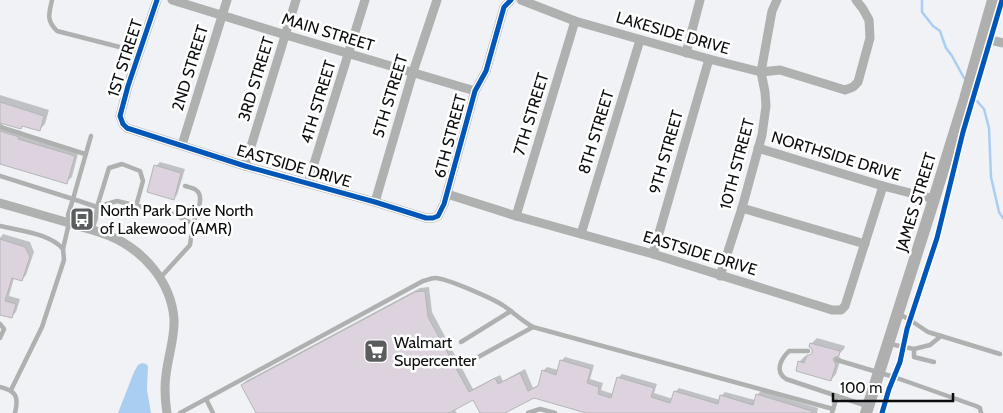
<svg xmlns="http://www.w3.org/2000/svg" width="1003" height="413" font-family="Cabin,sans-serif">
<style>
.water{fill:#aacef2}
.shadow{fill:#0003}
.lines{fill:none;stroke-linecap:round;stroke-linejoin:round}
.stream{stroke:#aacef2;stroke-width:2.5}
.building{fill:#dcd3de;stroke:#b5b5b7}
.lane{stroke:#afb0b0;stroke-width:4.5}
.street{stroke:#afb0b0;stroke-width:9}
.secondary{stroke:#afafaf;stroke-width:12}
.cycleway-casing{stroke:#fff;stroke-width:8}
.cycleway{stroke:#0057b8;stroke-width:5}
.labels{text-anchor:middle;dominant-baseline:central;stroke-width:5;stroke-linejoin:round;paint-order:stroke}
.street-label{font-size:16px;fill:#0b0c0d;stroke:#fff}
.poi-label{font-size:16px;fill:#0b0c0d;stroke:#fff;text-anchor:start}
</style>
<rect width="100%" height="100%" fill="#f0f2f5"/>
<!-- water -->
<polygon class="water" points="142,363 146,364 148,366 147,390 151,413 118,413 134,372 138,365"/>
<!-- shadow -->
<g class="shadow">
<polygon points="0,95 49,110 45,124 39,130 23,125 20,128 0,121"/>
<polygon points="0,122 4,126 23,132 23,134 79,150 72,177 66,182 0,162"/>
<polygon points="160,162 185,169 177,195 173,199 156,166"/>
<polygon points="3,234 30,242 34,252 26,275 22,280 14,278 9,296 20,299 16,312 11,317 0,314 0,238"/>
<polygon points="429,287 432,312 473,389 500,375 503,381 525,369 533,388 540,384 543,371 547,367 558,370 561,361 565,357 594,365 590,379 603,383 601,390 613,394 618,378 622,374 657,384 654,393 673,399 675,392 679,388 720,400 721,396 725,392 755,400 757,395 761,391 818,408 817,413 592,413 534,396 502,413 482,413 473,398 454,409 457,413 257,413 242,385 246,381 420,288"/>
<polygon points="817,338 845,346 844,349 838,355 839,357 841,358 836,374 831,380 799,362 805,356 808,357 813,351 813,349 811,347 812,343"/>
</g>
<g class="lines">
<!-- stream -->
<g class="stream">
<polyline points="922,0 922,12 933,26 940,31 946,48 952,56 964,78"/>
<polyline points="977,101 984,109 989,128 991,177 999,212 1003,218"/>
</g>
</g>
<!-- building -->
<g class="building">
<polygon points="0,102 44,116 40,131 22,126 21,129 0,123"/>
<polygon points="0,131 19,137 18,139 75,156 67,184 0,164"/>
<polygon points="154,165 181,173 174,200 147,192"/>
<polygon points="0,239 25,247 30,257 22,281 12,278 5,301 16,304 12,318 0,315"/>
<polygon points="425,291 428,317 469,392 495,378 498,384 520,373 528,391 538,386 542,370 556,375 560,360 591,369 587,383 599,387 598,394 611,398 617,377 654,388 651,397 670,403 674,391 718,404 720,395 753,405 756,394 812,411 812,413 586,413 534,398 505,413 480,413 473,400 449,413 256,413 241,385 415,292"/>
<polygon points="810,343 840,351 839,356 835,357 833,359 834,362 836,364 831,381 796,371 798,361 804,363 807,355 810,355 812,353 812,349 809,347"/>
</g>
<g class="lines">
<!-- lane -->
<g class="lane">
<path d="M52 0C49 14 46 20 57 31L139 52"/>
<polyline points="0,127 85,154"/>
<polyline points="91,136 73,199 97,207 96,218 92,230"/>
<polyline points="0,176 73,199 68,215 69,223 63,249"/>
<path d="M185 186C188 187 194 188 196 190 206 197 195 216 193 224"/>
<polyline points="97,207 117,201 176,215 193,224 190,245 160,278"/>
<polyline points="97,207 109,168 122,164 140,171 143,181 136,206"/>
<path d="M0 226C20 231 49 233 63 249L64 260 42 327 11 390"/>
<polyline points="899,314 910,320 928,332 1000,354"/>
<polyline points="0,324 4,329 0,338"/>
<polyline points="461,342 511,311"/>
<polyline points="890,344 914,349 930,345 941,336"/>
<polyline points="914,349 914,357 934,362"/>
<path d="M808 351H789C781 359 774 371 786 379L867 406"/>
<polyline points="837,360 894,377 976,406 980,408 981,413"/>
<polyline points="471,361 533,327"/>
<path d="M0 387C16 391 19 396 15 413"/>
<polyline points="206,399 213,413"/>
<path d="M180 413 423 281C427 280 431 278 435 278 446 278 494 299 504 306 514 313 522 321 533 327L833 409"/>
<polyline points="528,413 540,409 555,413"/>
<polyline points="832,413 837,396"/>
</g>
<!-- street -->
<g class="street">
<polyline points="157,0 128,86 120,116 123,124 127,128 245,166 375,202 426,218 433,218 438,216 444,204 475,91 486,71 504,7 511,0"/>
<polyline points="172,0 286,35 475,91"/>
<polyline points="521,0 575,21 709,59 761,72 780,70 845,90 853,87 858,82 870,38 869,20 863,9 856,0"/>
<polyline points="982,38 1003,43"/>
<polyline points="686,53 700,0"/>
<polyline points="182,145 227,0"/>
<polyline points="758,148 883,186 934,199"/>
<polyline points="245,166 296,0"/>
<polyline points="308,183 365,0"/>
<polyline points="447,194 516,216 653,254 832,310 841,310 845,306 883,186"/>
<polyline points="375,202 413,72 437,0"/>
<path d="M0 203C22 209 44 216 66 222 80 227 96 230 110 236 143 250 171 281 174 319 175 338 168 356 166 375 164 388 165 400 167 413"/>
<polyline points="742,208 865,244"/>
<polyline points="516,216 575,21"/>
<polyline points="581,234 640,40"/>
<polyline points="653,254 709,59"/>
<polyline points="720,276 742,208 762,135 766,106 765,92 761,72 772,11 777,0"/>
</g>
<!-- secondary -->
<polyline class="secondary" points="866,413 934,199 965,99 993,0"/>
<!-- cycleway casing -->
<g class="cycleway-casing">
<g id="cycleway">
<polyline points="157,0 128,86 120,116 123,124 127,128 245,166 375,202 426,218 433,218 438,216 444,204 475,91 486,71 504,7 511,0"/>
<polyline points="882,413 889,389 900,362 907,329 937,238 963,132 1002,0"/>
</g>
</g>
<!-- cycleway -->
<use href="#cycleway" class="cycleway"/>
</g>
<!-- icons -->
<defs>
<g id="bus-square" transform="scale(1.25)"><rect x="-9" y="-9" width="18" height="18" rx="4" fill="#5b5c5e" stroke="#fff"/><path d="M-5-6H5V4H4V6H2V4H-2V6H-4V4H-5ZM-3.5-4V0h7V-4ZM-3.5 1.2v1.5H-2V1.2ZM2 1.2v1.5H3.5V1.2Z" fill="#fff"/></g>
<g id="supermarket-square" transform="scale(1.25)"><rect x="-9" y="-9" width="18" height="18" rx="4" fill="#5b5c5e" stroke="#fff"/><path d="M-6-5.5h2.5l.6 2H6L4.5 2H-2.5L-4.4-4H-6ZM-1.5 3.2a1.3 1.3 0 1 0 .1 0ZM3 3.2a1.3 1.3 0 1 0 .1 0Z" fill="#fff"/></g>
</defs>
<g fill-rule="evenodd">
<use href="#bus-square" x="82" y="219"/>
<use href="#supermarket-square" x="376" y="351"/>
</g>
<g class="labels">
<!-- street labels -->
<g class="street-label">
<text transform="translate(328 32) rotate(17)">MAIN STREET</text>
<text transform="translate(673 33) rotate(16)">LAKESIDE DRIVE</text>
<text transform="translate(125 58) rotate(-72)">1ST STREET</text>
<text transform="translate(190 68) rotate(-73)">2ND STREET</text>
<text transform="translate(256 79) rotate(-73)">3RD STREET</text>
<text transform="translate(390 96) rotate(-73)">5TH STREET</text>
<text transform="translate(318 102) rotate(-73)">4TH STREET</text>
<text transform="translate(531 114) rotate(-73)">7TH STREET</text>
<text transform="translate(596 132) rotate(-73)">8TH STREET</text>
<text transform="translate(450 136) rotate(-75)">6TH STREET</text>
<text transform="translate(666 152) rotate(-74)">9TH STREET</text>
<text transform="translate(836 156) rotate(17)">NORTHSIDE DRIVE</text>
<text transform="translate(737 164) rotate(-75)">10TH STREET</text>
<text transform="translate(294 166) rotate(16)">EASTSIDE DRIVE</text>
<text transform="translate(916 202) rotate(-73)">JAMES STREET</text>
<text transform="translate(700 253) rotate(17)">EASTSIDE DRIVE</text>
</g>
<!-- poi labels -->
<g class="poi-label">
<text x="100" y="210">North Park Drive North<tspan x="100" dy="18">of Lakewood (AMR)</tspan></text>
<text x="394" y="342">Walmart<tspan x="394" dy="18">Supercenter</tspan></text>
</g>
</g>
<!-- scale -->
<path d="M833 393v8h120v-8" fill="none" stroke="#0b0c0d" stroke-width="2.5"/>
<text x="840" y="393" font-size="15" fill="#0b0c0d" stroke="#ffffff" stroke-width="4" paint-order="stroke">100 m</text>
</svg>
